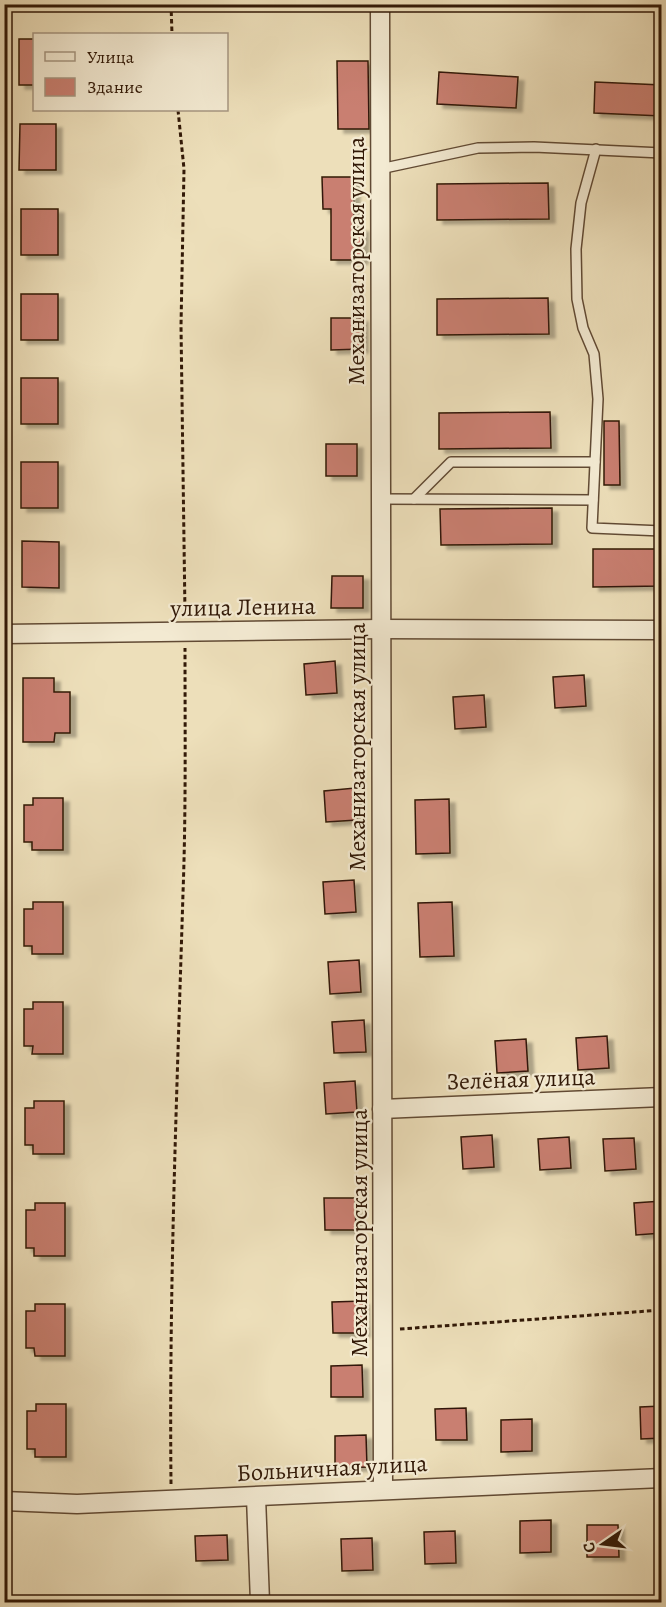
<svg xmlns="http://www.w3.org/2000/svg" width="666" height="1607" font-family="Alegreya,serif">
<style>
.building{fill:#c97f71;stroke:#321907;stroke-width:1.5;filter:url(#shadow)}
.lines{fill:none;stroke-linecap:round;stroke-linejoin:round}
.lane-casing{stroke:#614a34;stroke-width:12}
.street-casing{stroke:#614a34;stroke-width:21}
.path{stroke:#321907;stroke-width:3;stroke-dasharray:4.5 3;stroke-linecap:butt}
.lane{stroke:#f3ead2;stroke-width:9}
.street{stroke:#f3ead2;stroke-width:18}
.labels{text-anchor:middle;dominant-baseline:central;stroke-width:4.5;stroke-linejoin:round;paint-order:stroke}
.street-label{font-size:24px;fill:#321907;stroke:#f3ead2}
</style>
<defs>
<filter id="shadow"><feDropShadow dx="6" dy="4" stdDeviation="1.5" flood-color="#0004"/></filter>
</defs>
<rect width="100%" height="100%" fill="#eddfba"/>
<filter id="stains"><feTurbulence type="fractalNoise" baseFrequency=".00333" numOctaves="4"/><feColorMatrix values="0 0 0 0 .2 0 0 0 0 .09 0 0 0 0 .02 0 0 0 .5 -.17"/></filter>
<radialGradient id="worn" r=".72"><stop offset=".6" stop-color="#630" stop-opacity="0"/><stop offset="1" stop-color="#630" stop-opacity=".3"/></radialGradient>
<!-- building -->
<g class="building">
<rect x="19" y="39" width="15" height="46"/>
<polygon points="337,61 368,61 369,129 338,129"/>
<polygon points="439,72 518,77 516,108 437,104"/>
<polygon points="595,82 662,85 662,116 594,113"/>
<polygon points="20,124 56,124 56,170 19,170"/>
<polygon points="322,177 354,177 354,228 363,228 362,260 331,260 331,209 323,209"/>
<polygon points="548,183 549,219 437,220 437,184"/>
<rect x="21" y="209" width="37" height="46"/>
<rect x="21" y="294" width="37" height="46"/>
<polygon points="548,298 549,334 437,335 437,299"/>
<polygon points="331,318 362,318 362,349 331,350"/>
<rect x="21" y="378" width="37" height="46"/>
<polygon points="550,412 551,448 439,449 439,413"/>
<polygon points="604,421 619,421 620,485 604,485"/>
<rect x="326" y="444" width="31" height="32"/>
<rect x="21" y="462" width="37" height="46"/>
<polygon points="552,508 552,544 441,545 440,509"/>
<polygon points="22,541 59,542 59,588 22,587"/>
<polygon points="593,549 662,549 662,586 593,587"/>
<polygon points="332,576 363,576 363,608 331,608"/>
<polygon points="335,661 337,693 306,695 304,664"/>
<polygon points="584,675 586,706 555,708 553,677"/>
<polygon points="23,678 54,678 54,692 70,692 70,733 55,733 54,742 23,742"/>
<polygon points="484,695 486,727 455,729 453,697"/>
<polygon points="355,788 357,820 326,822 324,791"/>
<polygon points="33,798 63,798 63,850 32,850 32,842 24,842 24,805 33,805"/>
<polygon points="449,799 450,853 416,854 415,800"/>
<polygon points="354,880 356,912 325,914 323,882"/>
<polygon points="33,902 63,902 63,954 32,954 32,946 24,946 24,909 33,909"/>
<polygon points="452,902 454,956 420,957 418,903"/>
<polygon points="359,960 361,992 330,994 328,962"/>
<polygon points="33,1002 63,1002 63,1054 32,1054 33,1046 24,1046 24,1009 33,1009"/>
<polygon points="364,1020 366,1052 334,1053 332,1022"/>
<polygon points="607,1036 609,1068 578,1070 576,1038"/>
<polygon points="526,1039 528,1071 497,1073 495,1041"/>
<polygon points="355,1081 357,1112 326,1114 324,1083"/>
<polygon points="34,1101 64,1101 64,1154 33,1154 33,1145 25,1145 25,1108 34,1108"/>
<polygon points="492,1135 494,1167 463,1169 461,1137"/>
<polygon points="569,1137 571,1168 540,1170 538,1139"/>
<polygon points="634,1138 636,1169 605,1171 603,1139"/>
<polygon points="324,1198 355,1198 356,1230 325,1230"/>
<polygon points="662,1201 662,1233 636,1235 634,1203"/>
<polygon points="35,1203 65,1203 65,1256 34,1256 34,1248 26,1248 26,1210 35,1210"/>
<polygon points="363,1301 364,1333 333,1333 332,1302"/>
<polygon points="35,1304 65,1304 65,1356 35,1356 34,1348 26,1348 26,1311 35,1311"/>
<polygon points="362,1365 363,1397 331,1397 331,1366"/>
<polygon points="36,1404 66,1404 66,1457 35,1457 35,1449 27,1449 27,1411 36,1411"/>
<polygon points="662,1406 662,1438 641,1439 640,1407"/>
<polygon points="466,1408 467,1440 436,1440 435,1409"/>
<polygon points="532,1419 532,1451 501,1452 501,1420"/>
<polygon points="366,1435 367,1467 335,1468 335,1436"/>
<polygon points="551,1520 551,1552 520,1553 520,1521"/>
<polygon points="587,1525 618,1525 619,1557 587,1557"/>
<polygon points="455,1531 456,1563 425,1564 424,1532"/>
<polygon points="227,1535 228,1560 196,1561 195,1536"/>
<polygon points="372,1538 373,1570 342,1571 341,1539"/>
</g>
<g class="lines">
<!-- lane casing -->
<g class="lane-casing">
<g id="lane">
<polyline points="596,149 581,203 576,249 577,299 583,328 594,354 598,399 592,528 662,531"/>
<polyline points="380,169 478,148 534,147 662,153"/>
<polyline points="380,499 593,500"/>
<polyline points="414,499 451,462 595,462"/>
</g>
</g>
<!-- street casing -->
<g class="street-casing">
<g id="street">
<polyline points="380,4 383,1489"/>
<polyline points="4,634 380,629 662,630"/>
<polyline points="382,1109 662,1097"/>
<polyline points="256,1497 260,1602"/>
<polyline points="4,1501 77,1504 662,1478"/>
</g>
</g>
<!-- path -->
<g class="path">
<polyline points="171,4 172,34"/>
<polyline points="178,110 184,169 181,326 185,614"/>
<polyline points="400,1329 662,1310"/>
<path d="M171 1484C169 1287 177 1091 183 893 186 812 185 730 185 648"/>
</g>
<!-- lane -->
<use href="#lane" class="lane"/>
<!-- street -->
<use href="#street" class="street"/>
</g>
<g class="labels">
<!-- street labels -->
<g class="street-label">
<text transform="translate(356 261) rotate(-90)">Механизаторская улица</text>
<text transform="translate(243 607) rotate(-1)">улица Ленина</text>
<text transform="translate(357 747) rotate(-90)">Механизаторская улица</text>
<text transform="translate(521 1079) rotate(-2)">Зелёная улица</text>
<text transform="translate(359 1233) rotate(-90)">Механизаторская улица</text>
<text transform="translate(332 1468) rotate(-3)">Больничная улица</text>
</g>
</g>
<!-- margin -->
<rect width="666" height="1607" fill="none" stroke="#eddfba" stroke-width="24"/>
<rect x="6" y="6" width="654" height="1595" fill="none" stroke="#321907" stroke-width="3"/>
<rect x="12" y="12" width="642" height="1583" fill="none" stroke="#321907" stroke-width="1.5"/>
<!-- legend -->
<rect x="33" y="33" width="195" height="78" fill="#f3ead2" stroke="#a69681" stroke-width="1.5"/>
<rect x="45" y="52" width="30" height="9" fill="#f3ead2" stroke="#a69681" stroke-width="1.5"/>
<text x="87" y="63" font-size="18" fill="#321907">Улица</text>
<rect x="45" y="78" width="30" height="18" fill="#c97f71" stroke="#a69681" stroke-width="1.5"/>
<text x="87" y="93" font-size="18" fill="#321907">Здание</text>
<!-- north arrow -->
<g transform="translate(603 1544) rotate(256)" stroke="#f3ead2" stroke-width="4.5" paint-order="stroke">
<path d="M0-4.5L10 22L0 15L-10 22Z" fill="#321907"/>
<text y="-9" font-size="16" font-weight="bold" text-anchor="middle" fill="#321907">С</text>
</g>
<rect width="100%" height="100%" filter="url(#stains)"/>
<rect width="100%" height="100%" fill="url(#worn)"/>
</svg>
